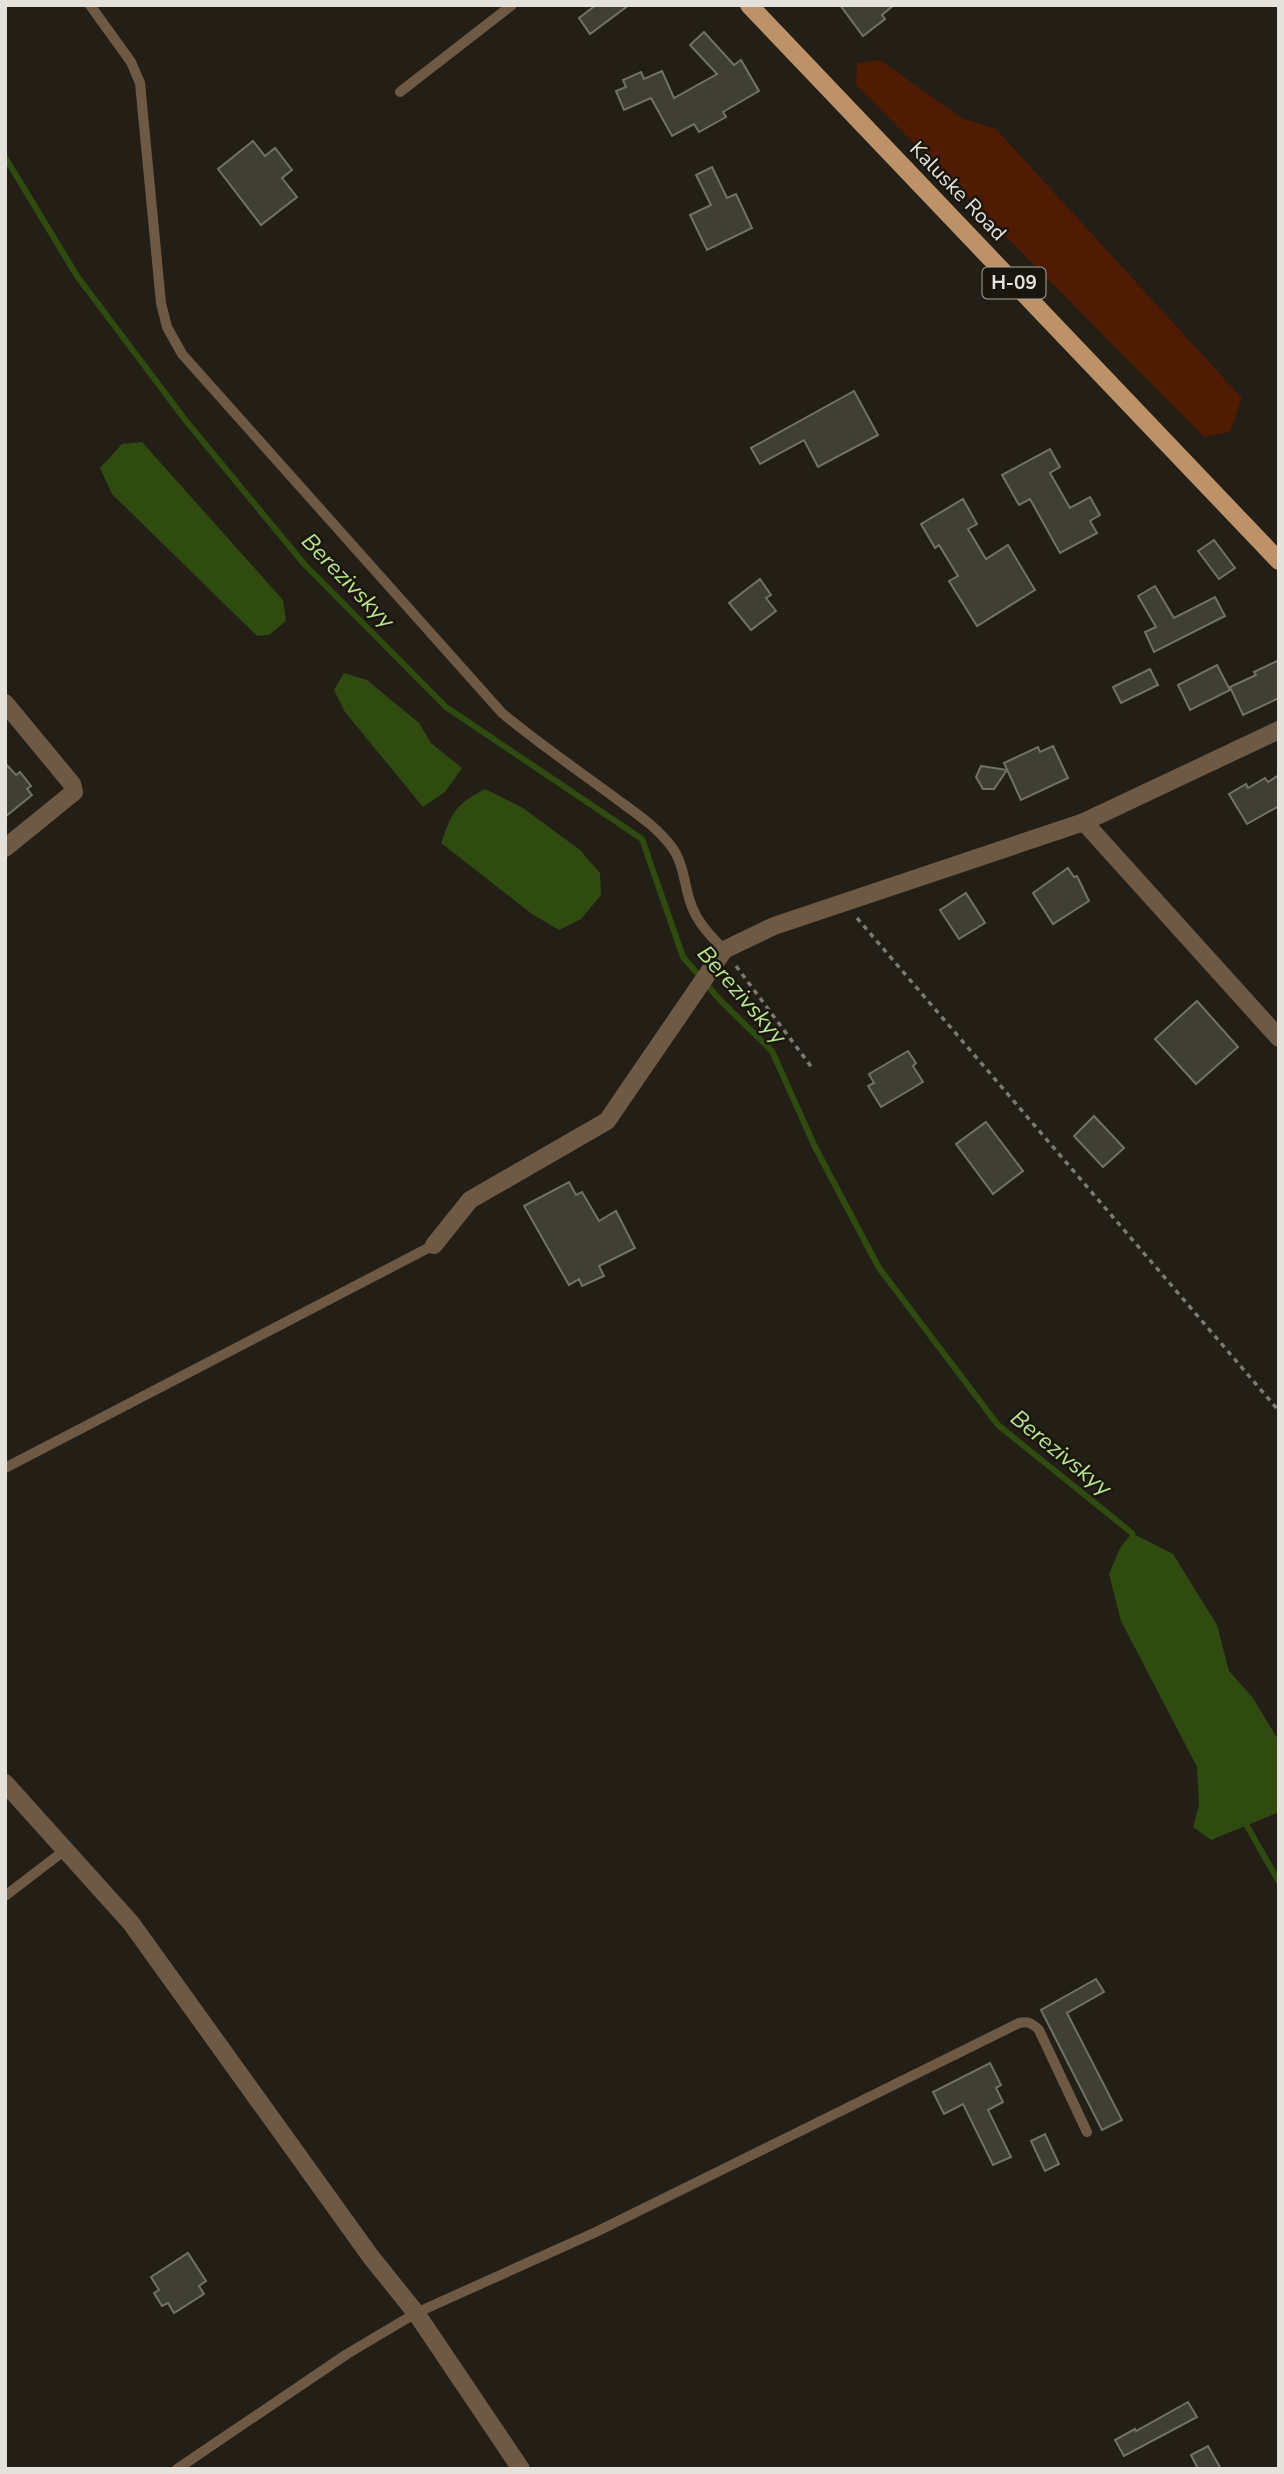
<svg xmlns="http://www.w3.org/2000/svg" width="1284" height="2474" font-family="'Nunito Sans',sans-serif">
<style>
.green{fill:#4f1b02}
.water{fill:#2f4b10}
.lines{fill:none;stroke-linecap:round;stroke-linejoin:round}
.stream{stroke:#2f4b10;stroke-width:6}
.building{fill:#3f3f34;stroke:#717266;stroke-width:2}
.path{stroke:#7c7971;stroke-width:3.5;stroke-dasharray:5 5;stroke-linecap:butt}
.lane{stroke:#6e5945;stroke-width:10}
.street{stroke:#6e5945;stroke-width:18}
.primary{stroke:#bd9268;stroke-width:18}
.labels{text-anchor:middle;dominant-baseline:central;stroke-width:5;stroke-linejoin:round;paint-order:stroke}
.shield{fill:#1a160d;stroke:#a8a59e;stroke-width:2}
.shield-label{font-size:19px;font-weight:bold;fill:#e5e2dc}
.street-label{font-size:21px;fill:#e5e2dc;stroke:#1a160d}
.water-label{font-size:23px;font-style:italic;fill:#b8e691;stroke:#1a160d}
</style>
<rect width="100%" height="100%" fill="#231f16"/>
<!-- green -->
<polygon class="green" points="880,60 962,118 996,129 1242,398 1230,432 1204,437 856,85 857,63"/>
<!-- water -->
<g class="water">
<polygon points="142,442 283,600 286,621 269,635 257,636 112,494 100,468 122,444"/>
<polygon points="344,673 367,680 419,723 431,743 462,768 445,792 423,807 345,712 334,690"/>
<path d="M485 789 523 808 580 850 600 873 601 895 581 919 559 930 532 914 441 843C452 812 455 805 485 789Z"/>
<polygon points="1132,1533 1173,1554 1217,1625 1229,1671 1253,1698 1279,1741 1279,1812 1211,1840 1193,1827 1199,1805 1197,1767 1121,1621 1109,1574 1120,1548"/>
</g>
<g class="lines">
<!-- stream -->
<g class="stream">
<polyline points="5,157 77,276 186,421 305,565 446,707 642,839 683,957 720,1000 772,1051 815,1147 879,1268 998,1425 1132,1533 1133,1538"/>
<polyline points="1243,1819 1279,1882"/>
</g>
</g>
<!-- building -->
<g class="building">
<polygon points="596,5 629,5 590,34 579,18"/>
<polygon points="840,5 894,5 882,15 885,19 863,36"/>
<polygon points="704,32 734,65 741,60 759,91 723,112 726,117 699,132 694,124 672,136 651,98 624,110 616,91 626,87 623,80 641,72 644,79 662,71 674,98 717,74 690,45"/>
<polygon points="253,141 265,156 275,148 292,170 282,178 297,197 261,225 218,169"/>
<polygon points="712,167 727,198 736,194 752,228 707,250 690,215 711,205 696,175"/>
<polygon points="854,391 878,435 818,467 804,440 760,464 751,448"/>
<polygon points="1050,449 1060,467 1050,473 1070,508 1090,497 1100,515 1090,521 1097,533 1060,553 1030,499 1019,505 1002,475"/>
<polygon points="963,499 977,524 968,529 986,559 1008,545 1035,590 977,626 949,581 958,576 939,545 935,548 921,524"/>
<polygon points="1214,540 1235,568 1219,579 1198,551"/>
<polygon points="760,579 771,595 766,598 776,611 751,630 729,603"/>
<polygon points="1155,586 1174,618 1215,597 1225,616 1154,652 1145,632 1156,627 1138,596"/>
<polygon points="1279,660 1279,698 1243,715 1230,687 1256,675 1254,672"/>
<polygon points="1217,665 1230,690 1190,710 1178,685"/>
<polygon points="1150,669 1158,685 1121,703 1113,687"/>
<polygon points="1053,746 1068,778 1021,800 1004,763 1038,747 1040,752"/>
<polygon points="5,763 16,775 20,772 31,786 27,789 32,795 5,817"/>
<polygon points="981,766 1007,770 994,789 983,789 976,777"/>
<polygon points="1279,775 1279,806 1247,824 1229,794 1246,784 1248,788 1265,778 1268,782"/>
<polygon points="1068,868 1074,877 1077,876 1089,901 1053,924 1033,893"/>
<polygon points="966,893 985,923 959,939 940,910"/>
<polygon points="1197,1001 1238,1047 1196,1084 1155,1039"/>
<polygon points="908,1051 916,1063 913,1066 923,1082 881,1107 868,1086 874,1083 869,1074"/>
<polygon points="1094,1116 1124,1148 1103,1167 1074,1136"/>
<polygon points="986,1122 1023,1171 993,1194 956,1144"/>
<polygon points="569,1182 576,1195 582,1192 599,1221 616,1211 635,1248 599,1266 604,1276 582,1286 579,1279 569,1285 524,1206"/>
<polygon points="1096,1979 1104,1992 1067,2013 1122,2120 1102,2130 1041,2010"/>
<polygon points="990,2063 1001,2085 996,2088 1003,2102 988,2110 1011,2157 993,2165 963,2104 944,2114 933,2092"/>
<polygon points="1045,2134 1059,2164 1045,2171 1031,2141"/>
<polygon points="188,2253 206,2281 199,2286 204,2294 174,2313 168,2303 162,2306 154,2293 159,2290 151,2277"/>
<polygon points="1188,2402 1197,2417 1124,2456 1115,2440 1135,2429 1136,2431"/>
<polygon points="1208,2446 1221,2469 1198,2469 1191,2455"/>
</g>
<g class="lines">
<!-- path -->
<g class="path">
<polyline points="857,918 1279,1411"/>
<polyline points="736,966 813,1069"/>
</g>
<!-- lane -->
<g class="lane">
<path d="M90 5 131 62 140 83 161 303 167 327 182 354 502 713C538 743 576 769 614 797 634 812 656 826 671 846 685 864 684 888 692 907 699 925 712 937 724 950"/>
<polyline points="400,92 512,5"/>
<polyline points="5,1468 434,1245"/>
<polyline points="5,1896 65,1850"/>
<path d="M177 2469 347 2354 416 2313 596 2232 1019 2023C1028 2021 1032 2023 1039 2030L1087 2132"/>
</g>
<!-- street -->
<g class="street">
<polyline points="5,703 72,784 74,792 5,848"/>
<polyline points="1084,822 1279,1038"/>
<polyline points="434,1245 470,1200 607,1121 724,950 774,926 1084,822 1279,730"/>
<polyline points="5,1783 131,1923 371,2257 416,2313 521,2469"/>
</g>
<!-- primary -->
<polyline class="primary" points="749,5 1279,561"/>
</g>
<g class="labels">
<!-- shield labels -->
<rect class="shield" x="982.5" y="267.5" width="63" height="31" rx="5"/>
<g class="shield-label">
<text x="1014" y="283">Н-09</text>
</g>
<!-- street labels -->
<g class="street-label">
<text transform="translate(958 191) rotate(46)">Kaluske Road</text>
</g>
<!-- water labels -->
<g class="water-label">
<text transform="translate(348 581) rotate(46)">Berezivskyy</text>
<text transform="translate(742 995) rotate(49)">Berezivskyy</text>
<text transform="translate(1061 1453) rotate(39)">Berezivskyy</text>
</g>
</g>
<!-- border -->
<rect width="1284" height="2474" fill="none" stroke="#e5e2dc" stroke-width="14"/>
</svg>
